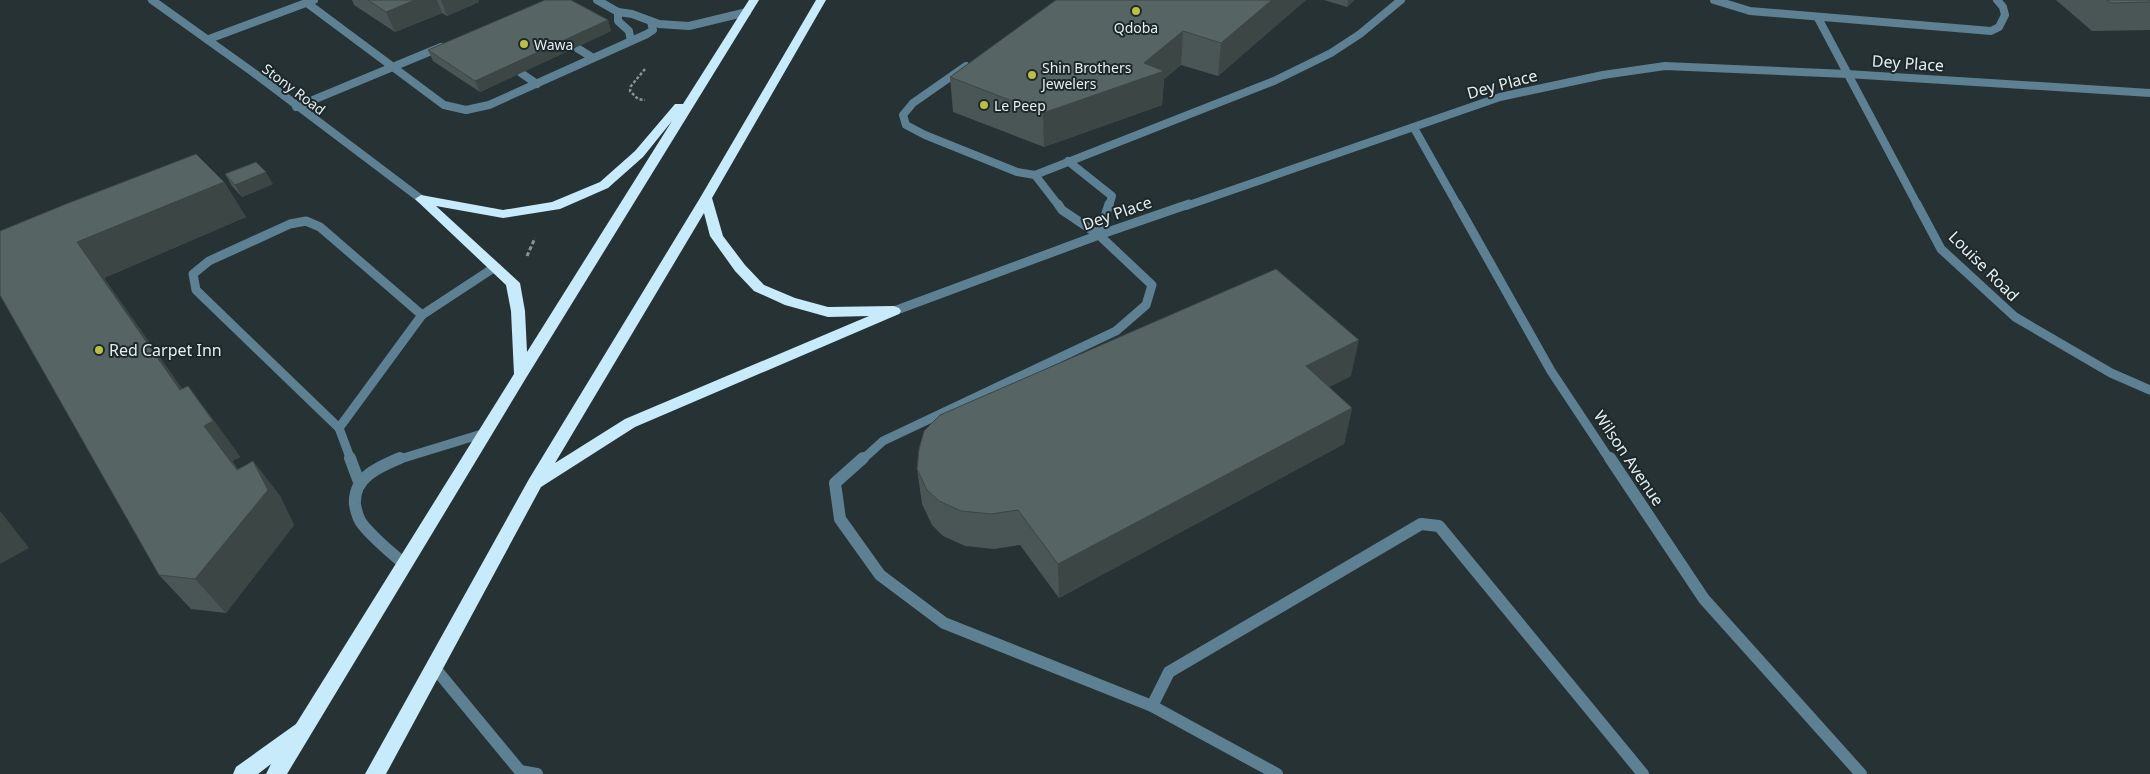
<svg xmlns="http://www.w3.org/2000/svg" width="2150" height="774" font-family="'Noto Sans',sans-serif">
<style>
.lines{fill:none;stroke-linecap:round;stroke-linejoin:round}
.path-far1{stroke:#899395;stroke-width:2.5;stroke-dasharray:3 2;stroke-linecap:butt}
.path{stroke:#899395;stroke-width:3;stroke-dasharray:4 2.5;stroke-linecap:butt}
.lane-far2{stroke:#5d8193;stroke-width:8}
.lane-far1{stroke:#5d8193;stroke-width:9}
.lane{stroke:#5d8193;stroke-width:12}
.street-far2{stroke:#5d8193;stroke-width:8}
.street-far1{stroke:#5d8193;stroke-width:9}
.street{stroke:#5d8193;stroke-width:12}
.highway{fill:#c8ebfc;fill-rule:evenodd}
.wall{fill:#4a5655}
.shaded-wall{fill:#3c4645}
.building{fill:#566463;stroke:#3c4645}
.poi-dot{fill:#bcbf43;stroke:#1c282a;stroke-width:2}
.labels{text-anchor:middle;dominant-baseline:central;stroke-width:4;stroke-linejoin:round;paint-order:stroke}
.far-poi-label{font-size:14px;fill:#e6eef0;stroke:#1c282a;text-anchor:start}
.far-street-label{font-size:14px;fill:#e6eef0;stroke:#1c282a}
.street-label{font-size:16px;fill:#e6eef0;stroke:#1c282a}
.poi-label{font-size:16px;fill:#e6eef0;stroke:#1c282a;text-anchor:start}
</style>
<rect width="100%" height="100%" fill="#263234"/>
<g class="lines">
<!-- path-far1 -->
<polyline class="path-far1" points="645,69 631,86 630,91 638,99 645,100"/>
<!-- path -->
<polyline class="path" points="527,256 535,238"/>
<!-- lane-far2 -->
<g class="lane-far2">
<polyline points="597,0 618,12 632,14 659,24 689,26 747,12"/>
<polyline points="307,3 444,105 466,110 489,105 647,34 653,30 651,22"/>
<polyline points="618,12 618,21 629,31 631,41"/>
<polyline points="209,39 314,0"/>
<polyline points="577,48 593,58"/>
<polyline points="966,66 913,103 903,115 906,125 925,135 1017,172 1035,175 1274,81 1331,53 1360,34 1401,0"/>
<polyline points="521,73 537,84"/>
<polyline points="296,107 441,47"/>
<polyline points="1068,161 1112,196 1109,206"/>
<polyline points="1035,175 1059,206"/>
</g>
<!-- lane-far1 -->
<g class="lane-far1">
<polyline points="1099,235 1109,204"/>
<polyline points="339,428 196,290 193,274 209,261 290,224 306,221 320,227 422,315"/>
<polyline points="351,460 339,428 422,315 495,267"/>
<polyline points="397,460 485,433"/>
<polyline points="862,460 883,441 1116,331 1146,305 1152,285 1099,235 1062,210 1058,204"/>
</g>
<!-- lane -->
<g class="lane">
<polyline points="350,458 359,482"/>
<path d="M400 458C379 467 353 477 355 504 356 511 358 519 363 525 375 540 391 552 405 565"/>
<polyline points="863,458 835,483 840,519 880,575 944,623 1152,706 1277,774"/>
<polyline points="434,667 520,771 537,774"/>
<polyline points="1152,706 1169,672 1421,524 1439,526 1643,774"/>
</g>
<!-- street-far2 -->
<g class="street-far2">
<polyline points="152,0 254,73 421,199"/>
<polyline points="1714,0 1750,11 1991,31 1999,27 2005,15 2003,7 1997,0"/>
<polyline points="1818,18 1918,206"/>
<polyline points="1414,128 1458,206"/>
<polyline points="1186,206 1500,97 1603,75 1665,66 1847,74 2150,93"/>
</g>
<!-- street-far1 -->
<g class="street-far1">
<polyline points="1457,204 1551,371 1610,460"/>
<polyline points="1917,204 1941,249 2015,317 2111,373 2150,390"/>
<polyline points="894,311 1099,235 1189,204"/>
</g>
<!-- street -->
<polyline class="street" points="1610,458 1704,599 1861,774"/>
<!-- highway -->
<g class="highway">
<path d="M749 0H759L526 378 287 774H266L271 764 258 774H233L236 767 296 724 514 374 511 311 506 285 415 199 421 195 503 210 552 202 600 182 635 151 675 104H683ZM672 121 527 352 525 311 520 283 436 206 503 218 560 209 608 188 643 157Z"/>
<path d="M816 0H826L712 198 723 236 745 265 764 285 795 298 828 307 894 306 899 308 901 311 899 314 635 427 541 487 386 774H365L529 479 700 198ZM704 213 710 236 735 271 754 291 785 305 828 317 869 316 625 419 555 463Z"/>
</g>
</g>
<!-- wall -->
<g class="wall">
<polygon points="352,0 479,0 479,2 447,16 442,13 395,32 354,5"/>
<polygon points="1056,0 1306,0 1218,76 1181,65 1164,79 1162,105 1044,147 953,112 950,77"/>
<polygon points="1324,0 1354,0 1347,7"/>
<polygon points="2056,0 2150,0 2150,30 2092,31"/>
<polygon points="608,20 611,31 480,92 433,61 428,50"/>
<polygon points="225,174 273,184 242,197 232,186"/>
<polygon points="224,182 246,217 104,278 182,389 188,386 215,422 240,457 232,461 238,469 253,461 280,496 294,525 226,613 191,609 159,575 0,295"/>
<polygon points="1351,376 1329,387 1352,408 1344,444 1059,598 1020,545 994,549 965,546 943,536 932,525 922,504 917,469"/>
</g>
<!-- shaded-wall -->
<g class="shaded-wall">
<polygon points="415,0 437,0 442,13 395,32 386,12"/>
<polygon points="441,0 479,0 479,2 447,16"/>
<polygon points="1272,0 1306,0 1218,76 1221,43"/>
<polygon points="1348,0 1354,0 1347,7"/>
<polygon points="608,20 611,31 480,92 475,81"/>
<polygon points="1183,31 1181,65 1164,79 1162,105 1044,147 1043,113 1144,63"/>
<polygon points="266,172 273,184 242,197 235,185"/>
<polygon points="224,182 246,217 104,278 207,424 188,386 215,422 240,457 232,461 260,499 253,461 280,496 294,525 226,613 195,579 204,426 77,242"/>
<polygon points="1359,340 1351,376 1299,402 1306,366"/>
<polygon points="1352,408 1344,444 1059,598 1058,564"/>
<polygon points="0,511 29,548 0,564"/>
</g>
<!-- building -->
<g class="building">
<polygon points="368,0 415,0 386,12"/>
<polygon points="545,0 571,0 608,20 475,81 428,50"/>
<polygon points="1056,0 1272,0 1221,43 1183,31 1144,63 1164,71 1043,113 950,77"/>
<polygon points="2107,0 2150,0 2150,2 2111,3"/>
<polygon points="196,154 224,182 77,242 180,390 188,386 213,421 204,426 237,470 253,461 268,490 195,579 159,575 0,295 0,231 66,204"/>
<polygon points="256,162 266,172 235,185 225,174"/>
<polygon points="1276,269 1359,340 1306,366 1352,408 1058,564 1018,510 991,514 961,511 939,501 927,490 917,469 919,449 924,431 940,415"/>
</g>
<!-- markers -->
<g class="poi-dot">
<circle cx="1136" cy="11" r="5"/>
<circle cx="524" cy="44" r="5"/>
<circle cx="1032" cy="75" r="5"/>
<circle cx="984" cy="105" r="5"/>
<circle cx="99" cy="350" r="5"/>
</g>
<g class="labels">
<!-- far-poi labels -->
<g class="far-poi-label">
<text x="1136" y="27" text-anchor="middle">Qdoba</text>
<text x="534" y="44">Wawa</text>
<text x="1042" y="67">Shin Brothers<tspan x="1042" dy="16">Jewelers</tspan></text>
<text x="994" y="105">Le Peep</text>
</g>
<!-- far-street labels -->
<g class="far-street-label">
<text transform="translate(294 89) rotate(37)">Stony Road</text>
</g>
<!-- street labels -->
<g class="street-label">
<text transform="translate(1908 63) rotate(4)">Dey Place</text>
<text transform="translate(1502 84) rotate(-15)">Dey Place</text>
<text transform="translate(1117 213) rotate(-19)">Dey Place</text>
<text transform="translate(1984 266) rotate(45)">Louise Road</text>
<text transform="translate(1629 458) rotate(56)">Wilson Avenue</text>
</g>
<!-- poi labels -->
<g class="poi-label">
<text x="109" y="350">Red Carpet Inn</text>
</g>
</g>
</svg>
